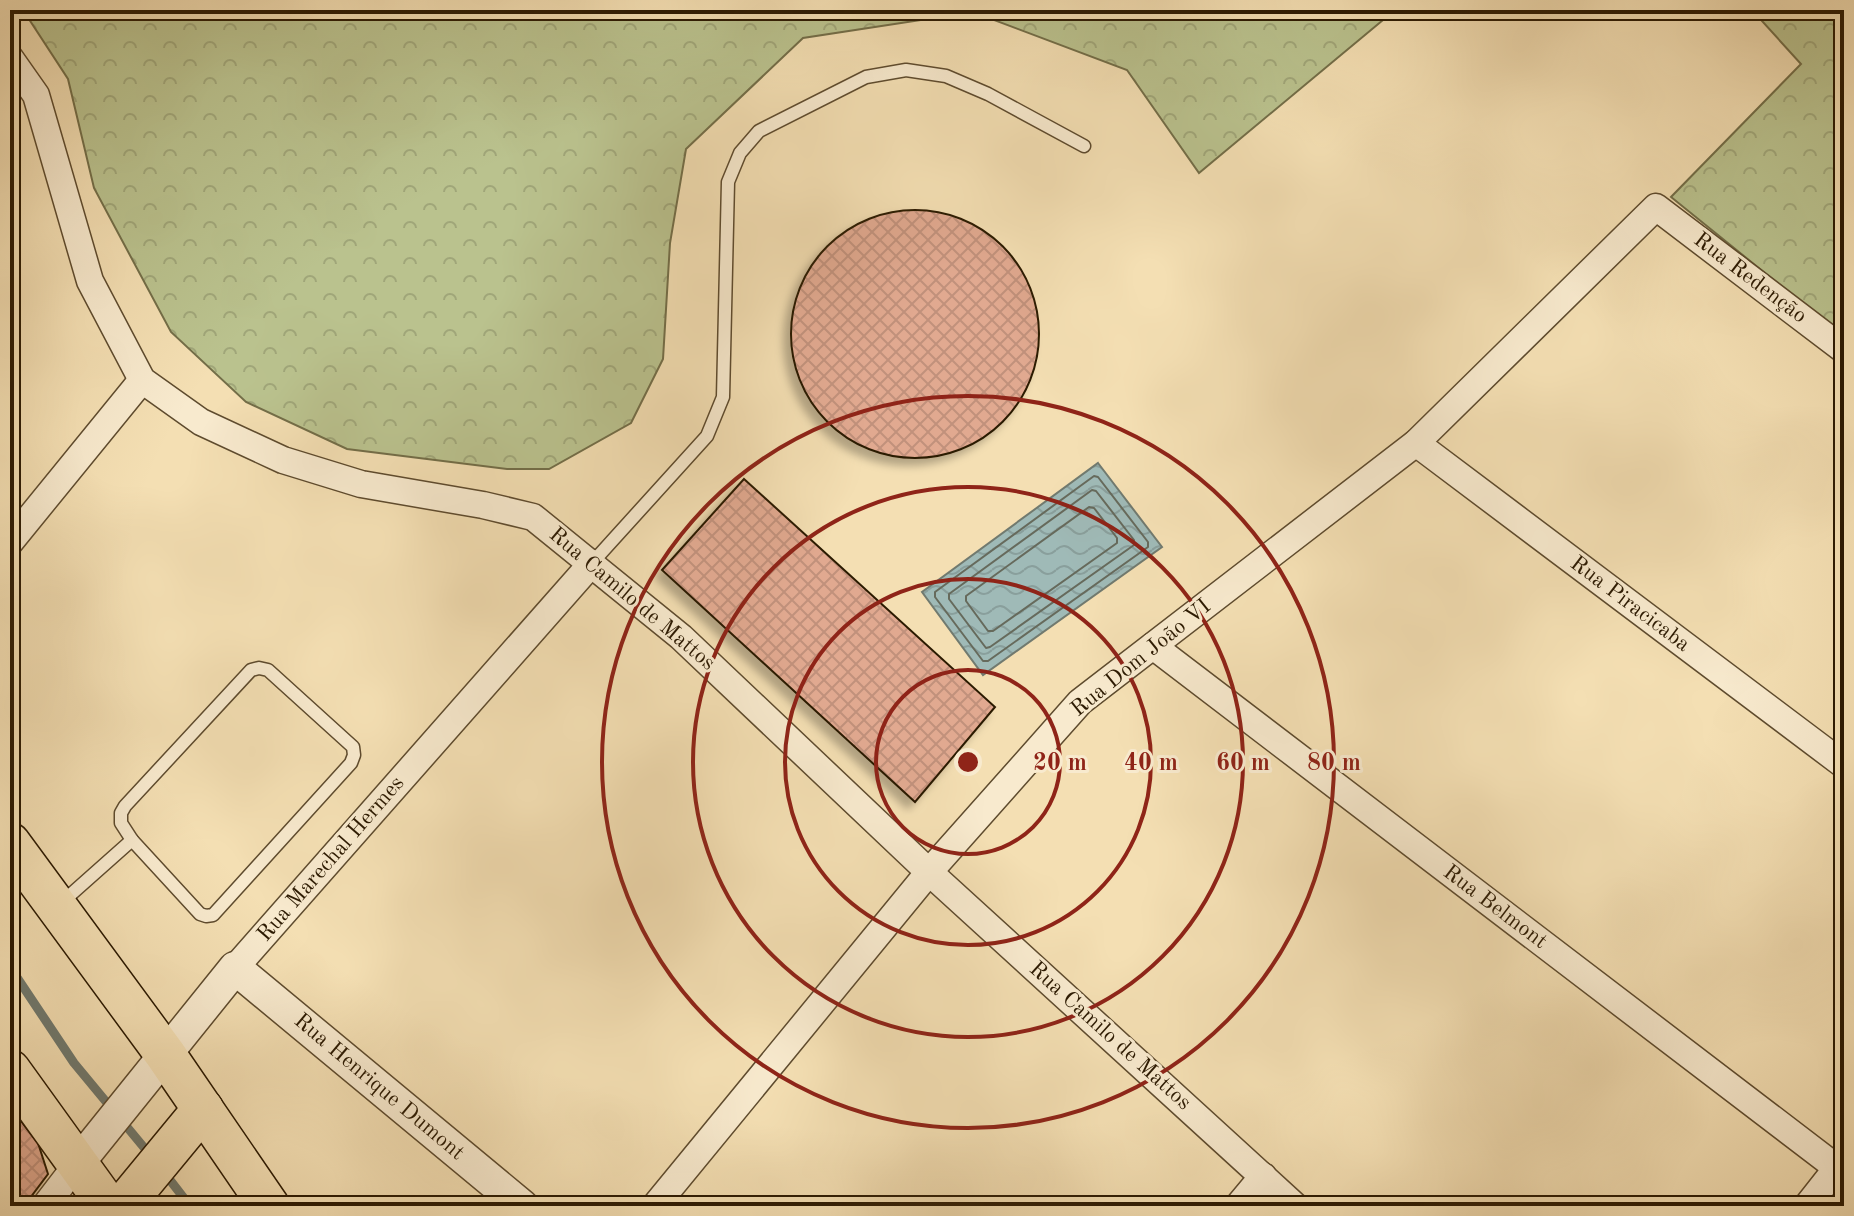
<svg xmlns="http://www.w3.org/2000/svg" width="1854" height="1216" font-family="'Old Standard TT',serif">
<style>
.forest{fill:url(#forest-crowns);stroke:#736e48;stroke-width:2}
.water{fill:url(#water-waves);stroke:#717a6f;stroke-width:2}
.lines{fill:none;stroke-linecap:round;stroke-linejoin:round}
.shore{stroke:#666a5c;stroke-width:2}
.stream{stroke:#717a6f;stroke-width:9}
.building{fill:url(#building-cross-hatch);stroke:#2c1a02;stroke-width:2;filter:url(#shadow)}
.service-casing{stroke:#5e4b2e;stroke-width:15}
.minor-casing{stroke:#5e4b2e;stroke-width:29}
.tertiary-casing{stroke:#5e4b2e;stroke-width:35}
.primary-casing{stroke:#2c1a02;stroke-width:43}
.service{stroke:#f8eace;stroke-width:12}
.minor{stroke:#f8eace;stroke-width:26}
.tertiary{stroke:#f8eace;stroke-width:32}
.primary{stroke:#f4dfb3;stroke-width:40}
.ring{fill:none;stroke:#8f2418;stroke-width:4}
.labels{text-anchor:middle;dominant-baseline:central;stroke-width:6;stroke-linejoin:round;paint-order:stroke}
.street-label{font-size:22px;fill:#2c1a02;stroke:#f8eace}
.centre{fill:#8f2418;stroke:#f8eace;stroke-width:4}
.ring-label{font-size:24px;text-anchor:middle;font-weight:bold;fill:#8f2418;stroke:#f8eace;stroke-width:6;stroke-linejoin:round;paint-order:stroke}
</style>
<defs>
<pattern id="forest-crowns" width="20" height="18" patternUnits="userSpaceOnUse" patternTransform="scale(2)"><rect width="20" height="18" fill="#bac28e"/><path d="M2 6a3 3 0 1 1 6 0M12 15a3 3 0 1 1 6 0" fill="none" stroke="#a0a679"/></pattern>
<pattern id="water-waves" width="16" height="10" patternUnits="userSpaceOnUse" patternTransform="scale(2)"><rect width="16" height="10" fill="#9fbab7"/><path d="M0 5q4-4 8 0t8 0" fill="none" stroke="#899f9c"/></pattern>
<pattern id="building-cross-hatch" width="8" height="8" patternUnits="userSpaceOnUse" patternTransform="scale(2)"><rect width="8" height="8" fill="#e1a990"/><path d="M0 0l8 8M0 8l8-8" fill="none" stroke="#c1917b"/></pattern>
<filter id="shadow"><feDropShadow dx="-7" dy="7" stdDeviation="4" flood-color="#0004"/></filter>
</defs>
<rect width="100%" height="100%" fill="#f4dfb3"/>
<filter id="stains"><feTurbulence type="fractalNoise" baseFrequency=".0025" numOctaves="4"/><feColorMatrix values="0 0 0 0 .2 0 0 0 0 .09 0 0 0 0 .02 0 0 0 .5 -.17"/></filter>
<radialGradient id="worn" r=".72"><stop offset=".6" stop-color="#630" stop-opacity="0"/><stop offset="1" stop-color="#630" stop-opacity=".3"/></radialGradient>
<!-- forest -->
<g class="forest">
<polygon points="23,10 1395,10 1199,173 1127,70 973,12 803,38 686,149 670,243 663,359 631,423 549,469 507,469 347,449 246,402 171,332 94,188 68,79"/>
<polygon points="1752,10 1844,10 1844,337 1671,197 1801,64"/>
</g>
<!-- water -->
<polygon class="water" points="1098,463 1162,547 983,675 922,592"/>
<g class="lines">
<!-- shore -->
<g class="shore">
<polygon points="1094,476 1098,477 1148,542 1148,547 988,661 983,661 935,597 935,592"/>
<polygon points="1092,490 1096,491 1134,540 1134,545 990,647 986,648 949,599 949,594"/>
<polygon points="1089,507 1094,508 1117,538 1117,543 993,631 988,631 966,601 966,596"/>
</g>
<!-- stream -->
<g class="stream">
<polyline points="10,967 74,1063 151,1156"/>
<polyline points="163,1171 190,1206"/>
</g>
</g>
<!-- building -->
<g class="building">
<circle cx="915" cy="334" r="124"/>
<polygon points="744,479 995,707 915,802 662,570"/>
<polygon points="10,1107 38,1143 48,1174 24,1206 10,1206"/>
</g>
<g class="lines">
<!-- service casing -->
<g class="service-casing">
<g id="service">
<polyline points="592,563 707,436 723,397 728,182 740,153 759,131 866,77 906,70 946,76 988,94 1084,146"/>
<polygon points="259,668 268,670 353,747 354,755 351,763 213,915 206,916 200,914 132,840 121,823 121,813 125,806 251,670"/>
<polyline points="60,904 132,840"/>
</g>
</g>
<!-- minor casing -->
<g class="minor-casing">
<g id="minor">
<polyline points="10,58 36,95 90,281 142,380 201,422 283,460 361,484 483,505 533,517 681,637 929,872 1295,1206"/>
<polyline points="1416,443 1844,765"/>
<polyline points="10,542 142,380"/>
<polyline points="1153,646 1837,1168"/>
<polyline points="235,968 592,563"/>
<polyline points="45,1206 78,1163"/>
<polyline points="655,1206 929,872 1080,702 1416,443 1656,207 1844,350"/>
<polyline points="1238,1206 1263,1176"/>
<polyline points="1807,1206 1844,1159"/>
</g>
</g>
<!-- tertiary casing -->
<g class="tertiary-casing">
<polyline id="tertiary" points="78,1163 235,968 522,1206"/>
</g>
<!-- primary casing -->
<g class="primary-casing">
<g id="primary">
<polyline points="10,843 165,1054 269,1206"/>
<polyline points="10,1070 108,1206"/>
<polyline points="123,1206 203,1109"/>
</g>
</g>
<!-- service -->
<use href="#service" class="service"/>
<!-- minor -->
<use href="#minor" class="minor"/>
<!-- tertiary -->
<use href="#tertiary" class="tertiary"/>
<!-- primary -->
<use href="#primary" class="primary"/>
</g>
<!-- distance rings -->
<g class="ring">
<circle cx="968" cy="762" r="92"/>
<circle cx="968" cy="762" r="183"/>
<circle cx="968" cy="762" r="275"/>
<circle cx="968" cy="762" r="366"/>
</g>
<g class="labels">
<!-- street labels -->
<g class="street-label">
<text transform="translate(1750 278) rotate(37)">Rua Redenção</text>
<text transform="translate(632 599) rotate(40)">Rua Camilo de Mattos</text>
<text transform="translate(1630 604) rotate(37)">Rua Piracicaba</text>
<text transform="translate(1141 658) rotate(-39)">Rua Dom João VI</text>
<text transform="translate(331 859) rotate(-49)">Rua Marechal Hermes</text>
<text transform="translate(1495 907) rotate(37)">Rua Belmont</text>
<text transform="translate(1110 1036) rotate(42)">Rua Camilo de Mattos</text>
<text transform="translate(379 1087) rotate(40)">Rua Henrique Dumont</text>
</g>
</g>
<circle cx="968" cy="762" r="12" class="centre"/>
<g class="ring-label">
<text x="1060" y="770">20 m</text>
<text x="1151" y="770">40 m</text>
<text x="1243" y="770">60 m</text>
<text x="1334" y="770">80 m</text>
</g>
<!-- margin -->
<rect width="1854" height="1216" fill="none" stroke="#f4dfb3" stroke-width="40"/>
<rect x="12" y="12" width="1830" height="1192" fill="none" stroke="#2c1a02" stroke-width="4"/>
<rect x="20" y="20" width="1814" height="1176" fill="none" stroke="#2c1a02" stroke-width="2"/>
<rect width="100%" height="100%" filter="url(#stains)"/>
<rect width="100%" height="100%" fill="url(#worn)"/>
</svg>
